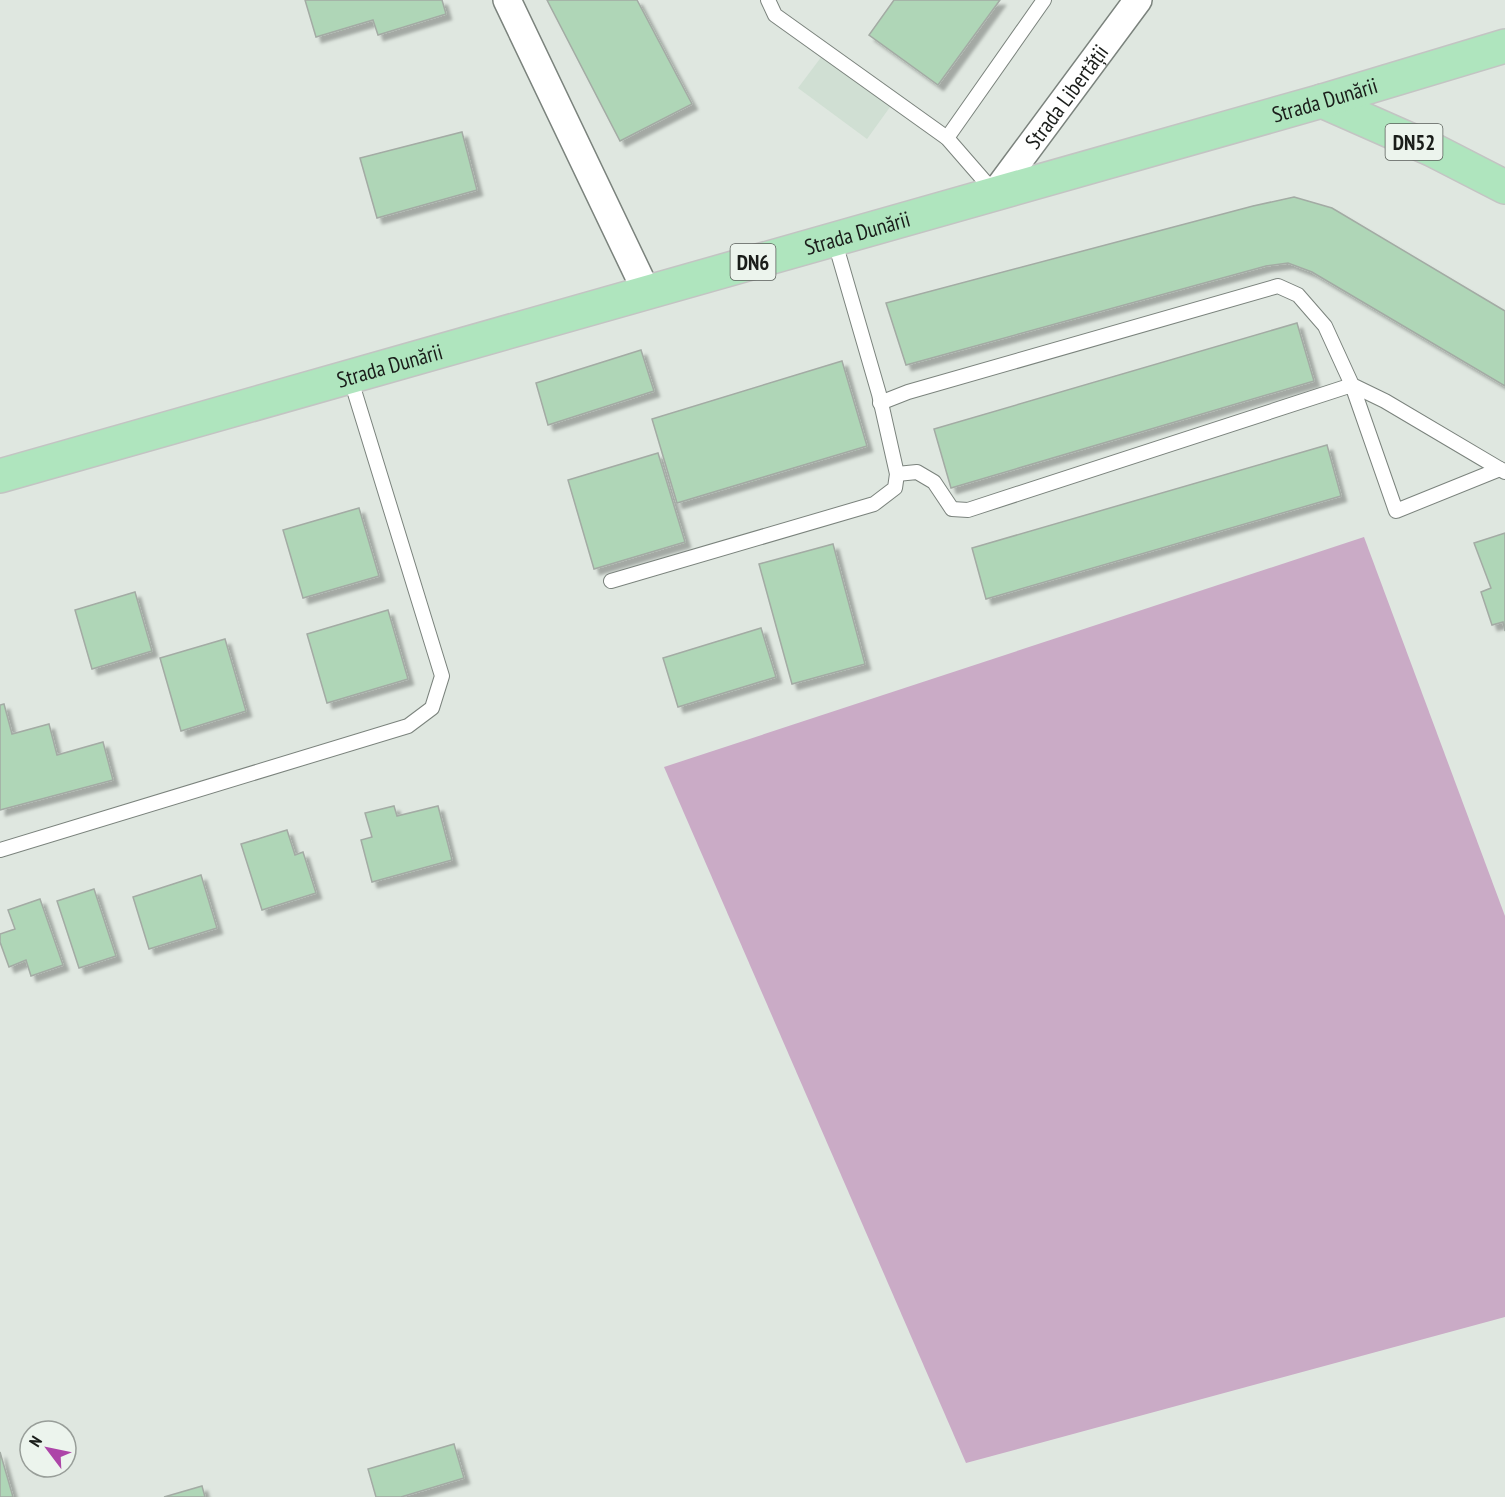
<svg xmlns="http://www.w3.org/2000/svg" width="1505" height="1497" font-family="'PT Sans Narrow',sans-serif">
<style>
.built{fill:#d0dfd3}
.green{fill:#caabc6}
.building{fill:#afd6b7;stroke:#a3aba4;stroke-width:1.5;filter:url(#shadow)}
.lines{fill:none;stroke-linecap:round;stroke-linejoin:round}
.service-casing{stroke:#7b837d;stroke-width:16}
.minor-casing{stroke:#7b837d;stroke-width:30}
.primary-casing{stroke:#c3c4c3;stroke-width:36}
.service{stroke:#fff;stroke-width:14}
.minor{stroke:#fff;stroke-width:27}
.primary{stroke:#afe5be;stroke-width:33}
.labels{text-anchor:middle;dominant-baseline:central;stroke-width:4.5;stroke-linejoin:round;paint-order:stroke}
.shield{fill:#ecf4ed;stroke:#595e59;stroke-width:1.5}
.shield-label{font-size:21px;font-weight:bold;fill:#1a1d1a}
.street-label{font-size:22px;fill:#1a1d1a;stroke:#ecf4ed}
</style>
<defs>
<filter id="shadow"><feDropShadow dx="5.5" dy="5.5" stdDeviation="1.5" flood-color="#0004"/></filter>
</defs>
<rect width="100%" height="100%" fill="#dfe7e0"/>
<!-- built -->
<polygon class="built" points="822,56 890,107 867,139 798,88"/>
<!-- green -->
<polygon class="green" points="1364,537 1505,916 1505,1317 966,1463 664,767"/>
<!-- building -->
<g class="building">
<polygon points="305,0 442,0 446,14 378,35 373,20 316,37"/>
<polygon points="547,0 637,0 692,104 620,141"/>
<polygon points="894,0 1000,0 938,85 869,35"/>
<polygon points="462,132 477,190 377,218 360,158"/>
<polygon points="1294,197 1332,208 1505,311 1505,386 1312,272 1288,263 1266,266 906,365 886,303 1253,206"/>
<polygon points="1297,323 1314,381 951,488 934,429"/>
<polygon points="641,350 654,391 548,425 536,383"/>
<polygon points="842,361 867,446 677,503 652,419"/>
<polygon points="1327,445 1341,496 986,599 972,548"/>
<polygon points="658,453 685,542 594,569 568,480"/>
<polygon points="359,508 379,576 303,598 283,530"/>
<polygon points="1505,533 1505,631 1503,622 1492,625 1481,592 1491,588 1474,543"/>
<polygon points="833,544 865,664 792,684 759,564"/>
<polygon points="135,592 152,651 92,669 75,610"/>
<polygon points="388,610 408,679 327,703 307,634"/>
<polygon points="761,628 776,677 678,707 663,658"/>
<polygon points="225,639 246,711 181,731 160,658"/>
<polygon points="4,704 12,734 49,724 57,755 103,742 113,780 0,810 0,705"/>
<polygon points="394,806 397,816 438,806 452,860 372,882 361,840 372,837 365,813"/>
<polygon points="287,830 295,855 303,852 316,893 262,910 241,844"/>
<polygon points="201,875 217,928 149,949 133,897"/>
<polygon points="94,889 116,956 79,968 57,901"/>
<polygon points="40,899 63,965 31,976 26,960 9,967 0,942 0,934 15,929 8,910"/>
<polygon points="454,1444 464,1478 401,1497 376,1497 368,1469"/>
<polygon points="0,1452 13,1497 0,1497"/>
<polygon points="202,1486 205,1497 164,1497"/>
</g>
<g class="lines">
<!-- service casing -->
<g class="service-casing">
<g id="service">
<polyline points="768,0 775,15 947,138 994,192"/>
<polyline points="947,138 1044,0"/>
<polyline points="880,403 908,392 1278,286 1298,295 1325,326 1352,385 1385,401 1505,472"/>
<polyline points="897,474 917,472 934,482 952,509 968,510 1352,385 1396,511 1500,469"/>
<polyline points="611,581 874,504 895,488 897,474 879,394 834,239"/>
<polyline points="0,850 408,726 432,708 442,676 350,377"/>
</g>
</g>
<!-- minor casing -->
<g class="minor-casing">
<g id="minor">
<polyline points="507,0 647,293"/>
<path id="s1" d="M995 193 1138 0"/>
</g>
</g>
<!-- primary casing -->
<g class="primary-casing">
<g id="primary">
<polyline points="1322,101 1433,150 1505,187"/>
<path id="s2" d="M0 476 1322 101 1505 46"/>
</g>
</g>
<!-- service -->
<use href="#service" class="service"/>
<!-- minor -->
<use href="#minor" class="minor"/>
<!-- primary -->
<use href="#primary" class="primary"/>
</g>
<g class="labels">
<!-- shield labels -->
<g class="shield">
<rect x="1385.5" y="124" width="57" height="36" rx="4.5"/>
<rect x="730.5" y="244" width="45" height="36" rx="4.5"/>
</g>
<g class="shield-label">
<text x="1414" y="142">DN52</text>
<text x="753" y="262">DN6</text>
</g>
<!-- street labels -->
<g class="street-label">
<text stroke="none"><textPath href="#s1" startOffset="120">Strada Libertății</textPath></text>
<text stroke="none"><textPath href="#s2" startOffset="1377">Strada Dunării</textPath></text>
<text stroke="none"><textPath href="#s2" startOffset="891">Strada Dunării</textPath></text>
<text stroke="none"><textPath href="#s2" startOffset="405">Strada Dunării</textPath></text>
</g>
</g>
<!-- north arrow -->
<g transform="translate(48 1449) rotate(302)"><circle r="28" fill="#ecf4ed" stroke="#989e99" stroke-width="1.5"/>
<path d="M0-4.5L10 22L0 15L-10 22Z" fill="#ad45a8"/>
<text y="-9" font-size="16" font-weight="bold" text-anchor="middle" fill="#1a1d1a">N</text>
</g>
</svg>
